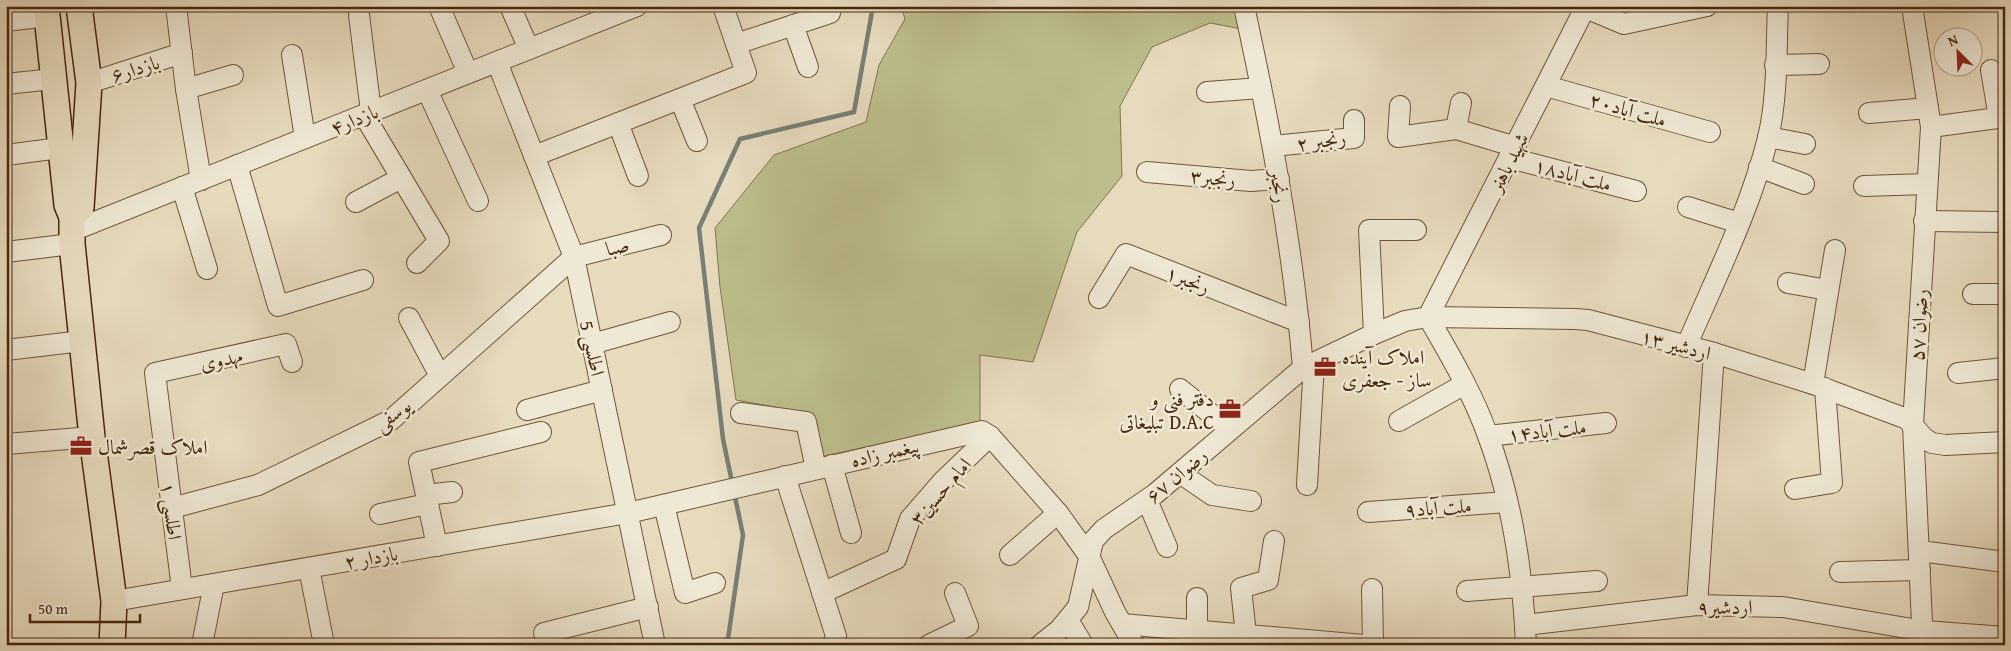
<svg xmlns="http://www.w3.org/2000/svg" width="2011" height="651" font-family="'Gentium Book Plus',Amiri,serif">
<style>
.green{fill:#bdbe8c;stroke:#82744d}
.lines{fill:none;stroke-linecap:round;stroke-linejoin:round}
.stream{stroke:#797f76;stroke-width:4.5}
.minor-casing{stroke:#6f563a;stroke-width:22}
.major-casing{stroke:#47290e;stroke-width:28}
.minor{stroke:#efe8d5;stroke-width:20}
.major{stroke:#e7dbbe;stroke-width:25}
.labels{text-anchor:middle;dominant-baseline:central;stroke-width:5;stroke-linejoin:round;paint-order:stroke}
.street-label{font-size:20px;fill:#47290e;stroke:#efe8d5}
.poi-label{font-size:20px;fill:#47290e;stroke:#efe8d5;text-anchor:start}
</style>
<rect width="100%" height="100%" fill="#e7dbbe"/>
<filter id="stains"><feTurbulence type="fractalNoise" baseFrequency=".004" numOctaves="4"/><feColorMatrix values="0 0 0 0 .2 0 0 0 0 .09 0 0 0 0 .02 0 0 0 .5 -.17"/></filter>
<radialGradient id="worn" r=".72"><stop offset=".6" stop-color="#630" stop-opacity="0"/><stop offset="1" stop-color="#630" stop-opacity=".3"/></radialGradient>
<!-- green -->
<polygon class="green" points="901,6 1248,6 1253,31 1210,23 1152,47 1120,106 1122,176 1077,232 1033,362 980,355 980,422 820,457 813,414 736,400 720,287 715,228 774,155 866,122 879,65 905,19"/>
<g class="lines">
<!-- stream -->
<g class="stream">
<polyline points="732,482 723,439 699,228 740,139 854,112 873,6"/>
<polyline points="714,645 728,639 743,535 734,492"/>
</g>
<!-- minor casing -->
<g class="minor-casing">
<g id="minor">
<polyline points="176,6 186,89 201,180"/>
<polyline points="439,6 468,73"/>
<polyline points="510,6 529,49"/>
<path d="M1244 6C1270 126 1293 246 1303 368"/>
<polyline points="1912,6 1931,127 1913,425 1923,645"/>
<polyline points="1586,8 1624,24 1707,6"/>
<polyline points="359,15 371,112"/>
<polyline points="6,21 48,16"/>
<polyline points="793,25 808,67"/>
<polyline points="736,44 830,13"/>
<polyline points="292,55 305,138"/>
<polyline points="497,62 574,257 655,645"/>
<polyline points="1775,65 1819,64"/>
<polyline points="1991,70 1999,118"/>
<polyline points="89,83 182,53"/>
<polyline points="6,84 53,79"/>
<polyline points="1546,86 1710,132"/>
<polyline points="186,89 233,75"/>
<polyline points="427,90 478,201"/>
<polyline points="1207,92 1261,88"/>
<polyline points="680,99 697,141"/>
<polyline points="1400,106 1398,137 1456,129 1516,147"/>
<polyline points="1869,113 1928,108"/>
<polyline points="364,115 439,241 417,263"/>
<polyline points="618,123 638,176"/>
<polyline points="1931,127 2005,117"/>
<polyline points="1456,129 1461,103"/>
<polyline points="1768,137 1805,144"/>
<polyline points="1273,146 1354,138 1354,120"/>
<polyline points="6,155 60,148"/>
<polyline points="534,156 746,73 723,6"/>
<polyline points="1510,158 1636,191"/>
<polyline points="237,165 278,306 363,280"/>
<polyline points="1759,167 1804,184"/>
<polyline points="1147,172 1251,181 1279,179"/>
<polyline points="1864,186 1927,184"/>
<polyline points="182,187 207,269"/>
<polyline points="356,202 401,178"/>
<polyline points="1688,207 1739,223"/>
<polyline points="1924,221 2005,222"/>
<polyline points="72,231 637,6"/>
<polyline points="6,252 72,244"/>
<polyline points="1788,283 1828,290"/>
<polyline points="1973,294 2005,294"/>
<polyline points="1099,298 1126,254 1299,322"/>
<polyline points="1428,317 1586,6"/>
<path d="M1428 317C1450 355 1473 394 1488 436 1512 500 1523 576 1526 645"/>
<polyline points="409,318 440,376"/>
<polyline points="1374,334 1369,230 1416,230"/>
<polyline points="592,344 670,322"/>
<path d="M1686 347C1715 279 1750 210 1768 138 1778 96 1776 49 1778 6"/>
<polyline points="6,350 82,341"/>
<polyline points="1958,373 2005,368"/>
<polyline points="1813,384 1835,250"/>
<polyline points="1180,389 1230,429"/>
<polyline points="527,410 602,390"/>
<polyline points="741,413 806,422 816,469"/>
<polyline points="1399,421 1465,384"/>
<polyline points="1488,436 1606,423"/>
<polyline points="6,444 92,437"/>
<polyline points="832,465 851,533"/>
<polyline points="1180,473 1212,495 1251,501"/>
<polyline points="785,476 836,636 833,645"/>
<polyline points="1307,485 1314,363"/>
<polyline points="1795,489 1832,483 1825,388"/>
<polyline points="426,495 452,492"/>
<polyline points="1147,500 1167,547"/>
<polyline points="664,505 685,593 715,583"/>
<polyline points="172,508 258,485 391,420 574,257 661,235"/>
<polyline points="1368,512 1507,502"/>
<polyline points="380,514 427,504"/>
<polyline points="437,546 419,462 541,432"/>
<polyline points="1920,551 2005,562"/>
<polyline points="1010,555 1058,513"/>
<polyline points="309,568 324,645"/>
<polyline points="1840,572 1920,570"/>
<polyline points="182,589 155,373 286,344 292,362"/>
<polyline points="1372,589 1373,645"/>
<polyline points="1467,591 1597,581"/>
<polyline points="822,593 896,559 910,519 943,481 990,436"/>
<polyline points="1197,598 1197,630"/>
<polyline points="114,601 628,513 982,431 990,436 1058,513 1089,556 1115,612 1134,645"/>
<polyline points="1697,605 1714,353"/>
<polyline points="1068,620 1083,645"/>
<polyline points="1122,624 1364,645"/>
<polyline points="1525,625 1697,605 1783,607 1924,631 2005,637"/>
<polyline points="544,633 648,607"/>
<polyline points="1246,635 1241,588 1268,580 1274,541"/>
<polyline points="202,645 214,584"/>
<polyline points="929,645 968,626 955,593"/>
<polyline points="1040,645 1059,630 1078,607 1093,541 1104,529 1155,494 1303,368 1374,334 1405,321 1428,317 1575,319 1588,320 1714,353 1813,384 1907,419 1924,438 1932,443 1945,445 2005,442"/>
</g>
</g>
<!-- major casing -->
<g class="major-casing">
<g id="major">
<polyline points="46,6 67,205 72,217 72,244 92,437 114,601 112,645"/>
<polyline points="72,217 81,208 89,83 79,6"/>
</g>
</g>
<!-- minor -->
<use href="#minor" class="minor"/>
<!-- major -->
<use href="#major" class="major"/>
</g>
<!-- icons -->
<defs>
<g id="office-bare" transform="scale(1.725)"><path d="M-6-3h4V-5.5h4V-3h4V5H-6ZM-1-4.5V-3h2v-1.5ZM-6 0V1H6V0Z" fill="#8f2418" stroke="#efe8d5" stroke-width="2.5" paint-order="stroke"/></g>
</defs>
<g fill-rule="evenodd">
<use href="#office-bare" x="1325" y="367"/>
<use href="#office-bare" x="1230" y="409"/>
<use href="#office-bare" x="81" y="446"/>
</g>
<g class="labels">
<!-- street labels -->
<g class="street-label">
<text transform="translate(135 68) rotate(-17)">بازدار۶</text>
<text transform="translate(1628 109) rotate(16)">ملت آباد۲۰</text>
<text transform="translate(354 119) rotate(-22)">بازدار۴</text>
<text transform="translate(1321 140) rotate(-8)">رنجبر ۲</text>
<text transform="translate(1508 162) rotate(-63)">شهید باهنر</text>
<text transform="translate(1573 174) rotate(15)">ملت آباد۱۸</text>
<text transform="translate(1213 177) rotate(5)">رنجبر۳</text>
<text transform="translate(1280 186) rotate(81)">رنجبر</text>
<text transform="translate(617 246) rotate(-14)">صبا</text>
<text transform="translate(1188 279) rotate(21)">رنجبر۱</text>
<text transform="translate(1918 325) rotate(-87)">رضوان ۵۷</text>
<text transform="translate(1676 344) rotate(15)">اردشیر ۱۳</text>
<text transform="translate(593 348) rotate(78)">اطلسی 5</text>
<text transform="translate(221 359) rotate(-12)">مهدوی</text>
<text transform="translate(392 414) rotate(-35)">یوسفی</text>
<text transform="translate(1547 430) rotate(-6)">ملت آباد۱۴</text>
<text transform="translate(885 452) rotate(-13)">پیغمبر زاده</text>
<text transform="translate(1176 475) rotate(-40)">رضوان ۶۷</text>
<text transform="translate(940 491) rotate(-49)">امام حسین۳</text>
<text transform="translate(1438 507) rotate(-4)">ملت آباد۹</text>
<text transform="translate(172 511) rotate(83)">اطلسی ۱</text>
<text transform="translate(371 557) rotate(-10)">بازدار ۲</text>
<text x="1725" y="606">اردشیر۹</text>
</g>
<!-- poi labels -->
<g class="poi-label">
<text x="1342" y="356">املاک آینده<tspan x="1342" dy="23">ساز - جعفری</tspan></text>
<text x="1214" y="398" text-anchor="end">دفتر فنی و<tspan x="1214" dy="23">تبلیغاتی D.A.C</tspan></text>
<text x="98" y="446">املاک قصرشمال</text>
</g>
</g>
<!-- margin -->
<rect width="2011" height="651" fill="none" stroke="#e7dbbe" stroke-width="25"/>
<rect x="8" y="8" width="1996" height="636" fill="none" stroke="#47290e" stroke-width="2.5"/>
<rect x="12" y="12" width="1986" height="626" fill="none" stroke="#47290e"/>
<!-- north arrow -->
<g transform="translate(1958 52) rotate(336)"><circle r="24" fill="#efe8d5" stroke="#ac9c85"/>
<path d="M0-4L9 19L0 12L-9 19Z" fill="#8f2418"/>
<text y="-8" font-size="14" font-weight="bold" text-anchor="middle" fill="#47290e">N</text>
</g>
<!-- scale -->
<path d="M30 614v8h110v-8" fill="none" stroke="#47290e" stroke-width="2.5"/>
<text x="38" y="614" font-size="15" fill="#47290e" stroke="#efe8d5" stroke-width="4" paint-order="stroke">50 m</text>
<rect width="100%" height="100%" filter="url(#stains)"/>
<rect width="100%" height="100%" fill="url(#worn)"/>
</svg>
